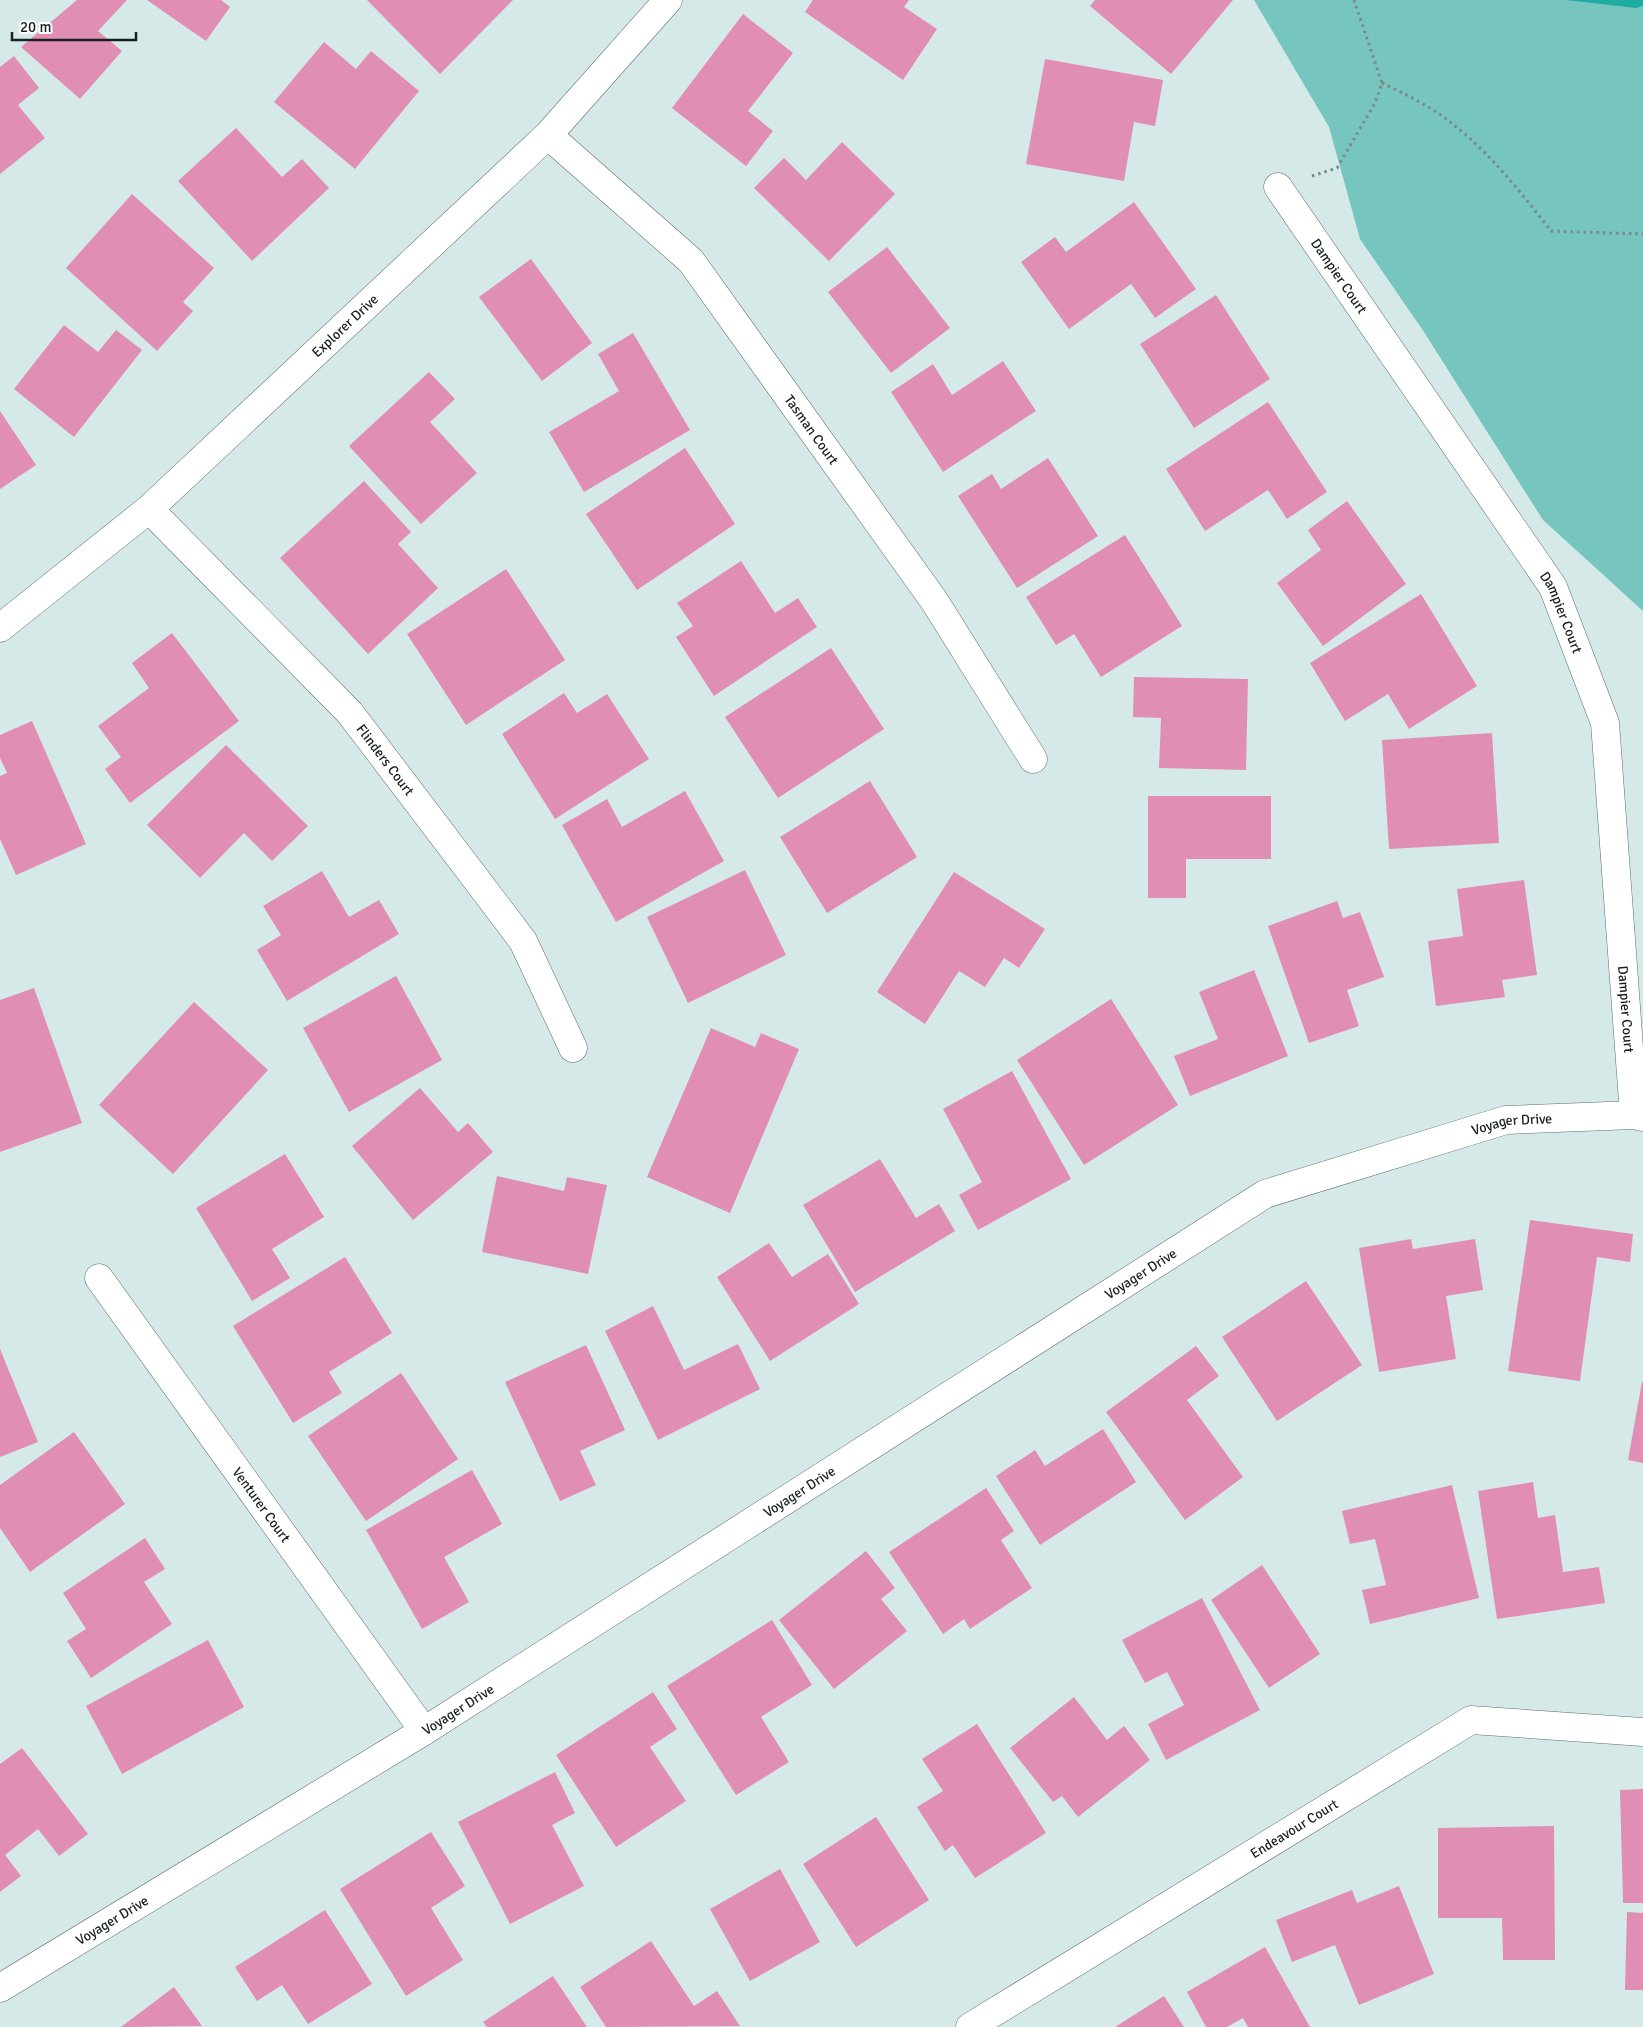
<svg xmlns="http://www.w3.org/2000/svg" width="1643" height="2027" font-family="Signika,sans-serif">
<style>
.green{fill:#76c5be}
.water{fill:#20aba3}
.building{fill:#e18eb4}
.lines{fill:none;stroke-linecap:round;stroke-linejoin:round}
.minor-casing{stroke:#5b6e6c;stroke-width:29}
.tertiary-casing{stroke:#5b6e6c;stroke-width:29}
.path{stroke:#7b8988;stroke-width:3;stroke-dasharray:2.5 4;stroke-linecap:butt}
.minor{stroke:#fff;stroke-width:28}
.tertiary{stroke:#fff;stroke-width:28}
.labels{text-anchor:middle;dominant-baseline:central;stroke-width:5;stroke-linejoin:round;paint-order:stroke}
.street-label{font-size:14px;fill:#192020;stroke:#fff}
</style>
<rect width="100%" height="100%" fill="#d5eae8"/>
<!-- green -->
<polygon class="green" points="1254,0 1643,0 1643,611 1543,520 1424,332 1360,239 1329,127"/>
<!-- water -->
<polygon class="water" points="1566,0 1643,0 1643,6 1636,8"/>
<!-- building -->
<g class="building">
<polygon points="77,0 127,0 98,31 122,51 80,99 21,47"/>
<polygon points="147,0 221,0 230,7 206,41"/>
<polygon points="367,0 513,0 440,74"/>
<polygon points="813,0 909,0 904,7 937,29 903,80 805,12"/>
<polygon points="1095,0 1233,0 1171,74 1090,6"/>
<polygon points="743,14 793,53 748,111 773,131 746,166 672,108"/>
<polygon points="324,42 356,69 371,51 419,91 355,169 274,102"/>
<polygon points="14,56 39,88 18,105 45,138 0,174 0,67"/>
<polygon points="1045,59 1163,80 1155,126 1134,122 1124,181 1026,164"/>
<polygon points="236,128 282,177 302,159 329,188 252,261 178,181"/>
<polygon points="842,142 895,194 829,261 754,188 784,158 806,180"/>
<polygon points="132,194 214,268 183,302 193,311 157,351 66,268"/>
<polygon points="1134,202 1196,289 1155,318 1131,284 1069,329 1021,262 1055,237 1066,252"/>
<polygon points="887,247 950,328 891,373 828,292"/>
<polygon points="531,259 592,343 542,381 479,297"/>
<polygon points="1216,295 1270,379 1194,428 1140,344"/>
<polygon points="64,325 98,352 116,330 142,350 74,437 14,389"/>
<polygon points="633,333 690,430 584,492 549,432 619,391 598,354"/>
<polygon points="1003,361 1036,411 943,472 891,392 933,364 952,395"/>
<polygon points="429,372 455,399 430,422 477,473 421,524 349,446"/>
<polygon points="1268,402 1327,492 1287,519 1268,490 1205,531 1166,469"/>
<polygon points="0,411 36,465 0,489"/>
<polygon points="685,448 735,524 637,590 586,514"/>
<polygon points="1048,458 1098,536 1017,588 958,496 992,474 1001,489"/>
<polygon points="364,481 411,532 398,544 438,588 368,654 280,558"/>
<polygon points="1347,501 1406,584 1323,646 1277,583 1321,550 1308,530"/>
<polygon points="1125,535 1182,626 1101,677 1074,634 1056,645 1026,597"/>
<polygon points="741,561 775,613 798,598 817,627 714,696 676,637 693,626 677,603"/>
<polygon points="506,569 565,660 466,725 407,634"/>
<polygon points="1421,594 1477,686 1409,729 1388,694 1345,721 1310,663"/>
<polygon points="172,633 239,721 130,803 105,769 121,757 98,726 149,688 132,663"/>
<polygon points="831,648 884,729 778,798 725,717"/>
<polygon points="1134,677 1248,679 1246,770 1159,768 1161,718 1133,717"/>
<polygon points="564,693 577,713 607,694 649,759 555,819 502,734"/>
<polygon points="32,721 86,844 16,875 0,839 0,776 7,773 0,758 0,735"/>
<polygon points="1492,733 1499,843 1389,849 1382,740"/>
<polygon points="226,745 308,826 272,861 244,833 200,878 147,825"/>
<polygon points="870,781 917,857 827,913 780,837"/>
<polygon points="685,791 724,861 616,922 562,825 607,799 622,827"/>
<polygon points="1148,796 1271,796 1271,859 1186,859 1186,898 1148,898"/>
<polygon points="745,870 786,955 688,1003 647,917"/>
<polygon points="322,871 349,917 379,900 399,934 287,1001 257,950 281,935 263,906"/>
<polygon points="954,872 1045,929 1019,968 1004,958 985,987 959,971 925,1024 877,992"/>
<polygon points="1524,880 1537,975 1502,980 1505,997 1436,1006 1428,941 1463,936 1457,889"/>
<polygon points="1337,901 1343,918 1360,912 1384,977 1347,990 1359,1026 1309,1043 1268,926"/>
<polygon points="1254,970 1288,1056 1190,1096 1174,1056 1218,1039 1199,992"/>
<polygon points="396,976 442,1060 349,1112 303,1028"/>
<polygon points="34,988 82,1123 0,1152 0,1000"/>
<polygon points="1111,999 1178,1105 1084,1165 1017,1060"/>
<polygon points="194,1002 268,1070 173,1174 99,1105"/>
<polygon points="711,1028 755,1047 761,1033 799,1049 730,1213 647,1177"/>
<polygon points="1012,1071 1071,1179 978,1230 959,1195 982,1182 943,1109"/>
<polygon points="420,1088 458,1132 468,1123 493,1152 413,1220 352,1146"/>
<polygon points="285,1154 324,1217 272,1249 290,1278 252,1301 196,1208"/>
<polygon points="880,1159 916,1218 939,1204 955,1231 855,1292 803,1205"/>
<polygon points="497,1176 564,1191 567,1177 607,1185 588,1274 482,1252"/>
<polygon points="1530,1220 1633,1234 1630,1262 1597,1257 1580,1381 1508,1371"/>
<polygon points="1411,1239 1413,1249 1475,1239 1483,1290 1446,1296 1456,1359 1379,1372 1359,1248"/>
<polygon points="769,1243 792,1277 828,1254 859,1304 770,1361 717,1277"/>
<polygon points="345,1257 392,1333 329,1372 342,1393 293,1423 233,1326"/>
<polygon points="1306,1281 1362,1365 1277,1421 1222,1337"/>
<polygon points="653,1306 684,1370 738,1344 760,1389 658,1440 605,1331"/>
<polygon points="586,1345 625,1430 580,1451 596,1485 560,1501 505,1382"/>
<polygon points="1196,1346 1219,1376 1187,1400 1243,1477 1185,1520 1106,1412"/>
<polygon points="0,1349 38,1442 0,1457"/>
<polygon points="401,1373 458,1459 366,1521 308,1436"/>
<polygon points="1642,1382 1643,1382 1643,1463 1628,1460"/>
<polygon points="1103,1429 1136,1482 1040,1545 996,1476 1035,1450 1045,1466"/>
<polygon points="74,1432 125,1504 30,1572 0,1528 0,1485"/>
<polygon points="472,1470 502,1524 444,1557 469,1602 422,1629 366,1530"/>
<polygon points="1533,1482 1538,1518 1555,1515 1563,1572 1599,1567 1605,1603 1497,1619 1478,1491"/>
<polygon points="1452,1485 1479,1598 1370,1624 1362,1590 1386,1585 1375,1539 1350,1544 1342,1511"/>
<polygon points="986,1488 1014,1531 1001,1540 1032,1588 970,1629 964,1619 943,1634 889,1552"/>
<polygon points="145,1538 165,1569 144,1582 172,1624 91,1678 67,1641 86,1629 63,1593"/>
<polygon points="866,1551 895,1588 881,1599 907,1631 834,1689 779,1620"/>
<polygon points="1262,1565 1320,1654 1269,1688 1211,1600"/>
<polygon points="1202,1598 1260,1710 1166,1760 1148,1724 1184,1705 1167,1672 1145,1683 1122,1640"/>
<polygon points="772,1620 812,1685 761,1717 789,1762 736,1795 667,1686"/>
<polygon points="208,1640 244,1707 122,1774 86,1706"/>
<polygon points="653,1692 677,1729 650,1747 686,1801 616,1847 556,1755"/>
<polygon points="1074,1697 1107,1740 1124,1726 1150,1760 1078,1817 1062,1796 1053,1802 1010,1748"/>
<polygon points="977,1724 1046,1833 975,1878 953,1845 945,1851 917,1807 943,1791 922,1759"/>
<polygon points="22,1748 88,1834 59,1856 38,1829 5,1855 21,1876 0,1892 0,1764"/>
<polygon points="555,1772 575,1813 552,1825 584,1886 510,1924 458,1822"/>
<polygon points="1643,1789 1643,1903 1623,1903 1620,1790"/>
<polygon points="876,1817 929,1900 856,1947 803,1864"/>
<polygon points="1554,1826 1555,1960 1503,1960 1502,1918 1438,1918 1438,1828"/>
<polygon points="431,1832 465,1886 431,1908 463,1960 406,1996 340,1889"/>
<polygon points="780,1869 820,1942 750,1981 710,1909"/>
<polygon points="1399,1886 1434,1974 1359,2005 1335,1945 1292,1962 1276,1920 1352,1890 1357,1903"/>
<polygon points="325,1910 372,1984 308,2024 282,1985 257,2001 235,1967"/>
<polygon points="1627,1912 1643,1913 1643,1990 1625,1990"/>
<polygon points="651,1941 694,2006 717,1991 740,2026 606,2027 580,1987"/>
<polygon points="1265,1947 1310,2027 1248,2027 1243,2018 1227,2027 1206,2027 1187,1992"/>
<polygon points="553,1976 587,2027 487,2027 483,2022"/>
<polygon points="174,1987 202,2026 121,2027"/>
<polygon points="1164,1996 1184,2027 1115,2027"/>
</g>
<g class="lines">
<!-- minor casing -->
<g class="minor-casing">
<g id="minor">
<path id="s1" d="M548 135 691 261 935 602 1033 759"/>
<path id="s2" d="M1278 187 1553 587 1605 723 1634 1115"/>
<path id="s3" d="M149 509 350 713 523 941 573 1048"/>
<path id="s4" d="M99 1278 424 1731"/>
<path id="s5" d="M0 1988 424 1731 1265 1194 1506 1120 1634 1115 1643 1117"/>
<path id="s6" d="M970 2027 1471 1720 1643 1732"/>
</g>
</g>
<!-- tertiary casing -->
<g class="tertiary-casing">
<g id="tertiary">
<path id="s7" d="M0 628 149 509 548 135 668 0"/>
</g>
</g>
<!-- path -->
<g class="path">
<path d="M1382 83C1407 95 1434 108 1455 126 1492 155 1522 194 1551 231L1643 234"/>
<polyline points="1312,176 1337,168 1375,103 1382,83 1354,0"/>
</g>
<!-- minor -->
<use href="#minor" class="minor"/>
<!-- tertiary -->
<use href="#tertiary" class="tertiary"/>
</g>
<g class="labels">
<!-- street labels -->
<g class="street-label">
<text stroke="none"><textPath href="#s2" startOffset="108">Dampier Court</textPath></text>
<text stroke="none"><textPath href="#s7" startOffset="459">Explorer Drive</textPath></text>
<text stroke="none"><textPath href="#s1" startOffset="398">Tasman Court</textPath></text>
<text stroke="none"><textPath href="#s2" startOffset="512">Dampier Court</textPath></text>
<text stroke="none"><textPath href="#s3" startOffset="345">Flinders Court</textPath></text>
<text stroke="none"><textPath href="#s2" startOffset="918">Dampier Court</textPath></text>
<text stroke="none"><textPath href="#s5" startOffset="1751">Voyager Drive</textPath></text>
<text stroke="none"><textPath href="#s5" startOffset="1346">Voyager Drive</textPath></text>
<text stroke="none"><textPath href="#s5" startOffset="941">Voyager Drive</textPath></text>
<text stroke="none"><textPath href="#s4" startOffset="279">Venturer Court</textPath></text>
<text stroke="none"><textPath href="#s5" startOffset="536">Voyager Drive</textPath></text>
<text stroke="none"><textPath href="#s6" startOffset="380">Endeavour Court</textPath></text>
<text stroke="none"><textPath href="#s5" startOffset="131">Voyager Drive</textPath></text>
</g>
</g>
<!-- scale -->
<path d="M12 32v8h124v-8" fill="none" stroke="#192020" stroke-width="2.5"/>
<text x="20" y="32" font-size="15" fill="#192020" stroke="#ffffff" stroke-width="4" paint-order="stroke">20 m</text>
</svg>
